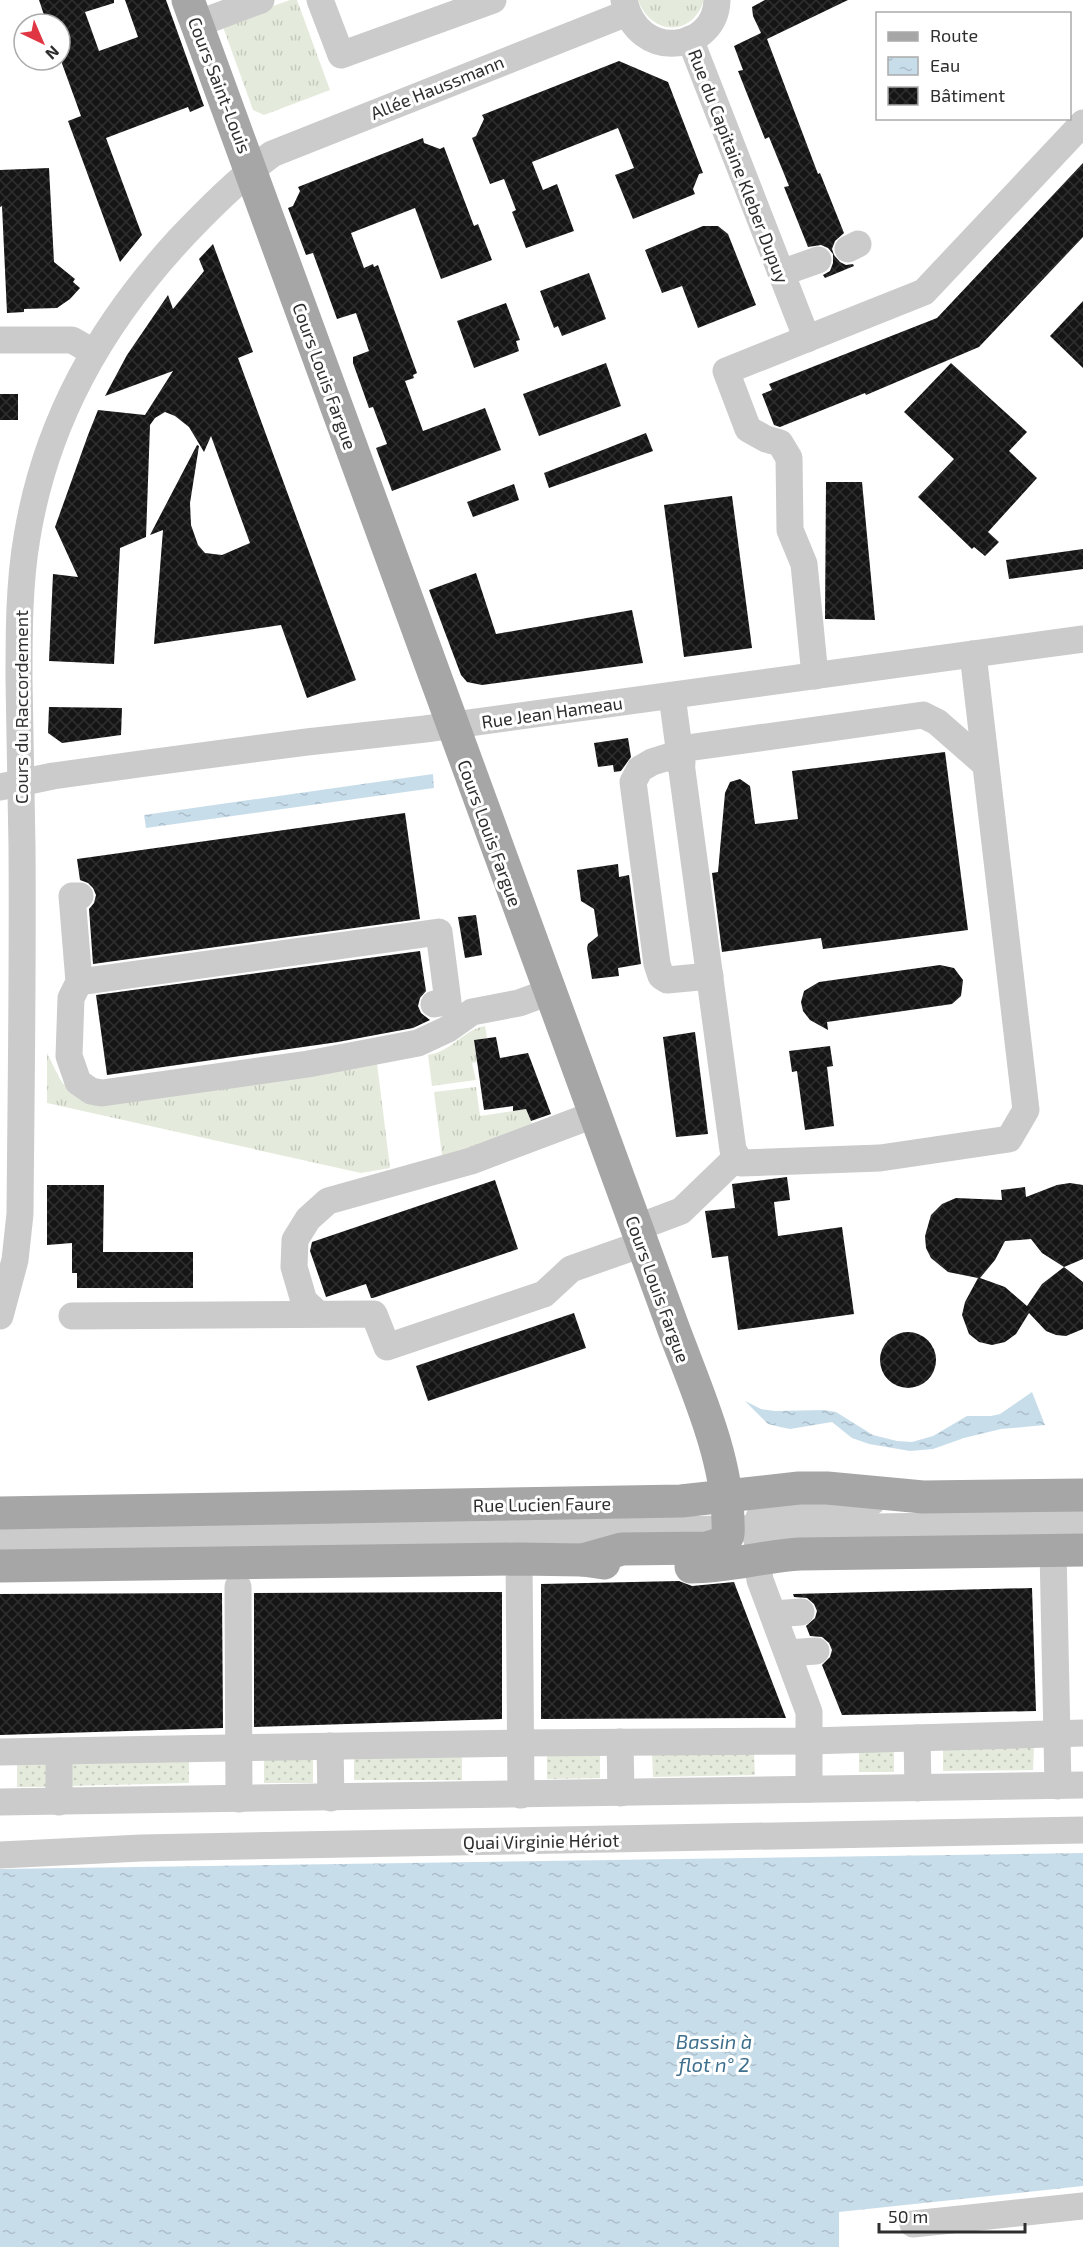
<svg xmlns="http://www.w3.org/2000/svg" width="1083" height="2247" font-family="'Exo 2',sans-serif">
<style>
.grass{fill:url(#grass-tufts)}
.garden{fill:url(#garden-dots)}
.water{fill:url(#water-ripples)}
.building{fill:url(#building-cross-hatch)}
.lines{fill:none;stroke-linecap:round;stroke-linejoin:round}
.minor{stroke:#cbcbcb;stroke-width:27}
.major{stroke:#a6a6a6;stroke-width:33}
.labels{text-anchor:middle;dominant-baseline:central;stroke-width:6;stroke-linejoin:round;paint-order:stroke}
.street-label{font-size:18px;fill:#2e2e2e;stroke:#fff}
.water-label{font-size:20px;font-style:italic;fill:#3e6f8d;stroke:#fff}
</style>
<defs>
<pattern id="grass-tufts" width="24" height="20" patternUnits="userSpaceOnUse" patternTransform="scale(1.5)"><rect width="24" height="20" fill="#e4ebdc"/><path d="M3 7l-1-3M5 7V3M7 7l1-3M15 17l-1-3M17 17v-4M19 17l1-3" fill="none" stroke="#c4cabd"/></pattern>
<pattern id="garden-dots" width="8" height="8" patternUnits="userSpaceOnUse" patternTransform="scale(1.5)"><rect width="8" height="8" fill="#e4ebdc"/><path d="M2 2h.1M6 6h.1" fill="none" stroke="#c4cabd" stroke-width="1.8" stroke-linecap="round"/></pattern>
<pattern id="water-ripples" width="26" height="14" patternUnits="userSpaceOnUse" patternTransform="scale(1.5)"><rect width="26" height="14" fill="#c8ddea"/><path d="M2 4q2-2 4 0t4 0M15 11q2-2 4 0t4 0" fill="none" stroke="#acbec9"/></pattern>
<pattern id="building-cross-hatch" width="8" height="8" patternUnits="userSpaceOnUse" patternTransform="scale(1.5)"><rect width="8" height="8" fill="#151515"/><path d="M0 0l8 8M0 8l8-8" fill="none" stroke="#2f2f2f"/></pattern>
</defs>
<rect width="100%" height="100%" fill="#fff"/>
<!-- grass -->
<g class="grass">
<polygon points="290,0 297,0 330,90 264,115 253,110 222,24"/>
<path d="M638 0H704C693 37 651 36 638 0Z"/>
<path d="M485 1026 487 1038 474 1040 477 1062 472 1063 476 1080 432 1086 428 1055C451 1052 463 1030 485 1026Z"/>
<path d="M47 1053C59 1076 61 1090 87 1100L377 1063 390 1168 361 1173 47 1103Z"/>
<polygon points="476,1087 480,1116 526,1109 534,1129 443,1163 434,1092"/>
</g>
<!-- garden -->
<g class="garden">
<polygon points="1034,1747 1033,1770 943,1771 943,1748"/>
<rect x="859" y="1751" width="35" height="21"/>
<polygon points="754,1752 755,1775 653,1777 652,1754"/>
<polygon points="600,1755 600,1778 547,1779 547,1756"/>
<polygon points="462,1757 462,1780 354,1780 354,1758"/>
<polygon points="313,1759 313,1783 264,1783 264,1760"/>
<polygon points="189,1760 189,1783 68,1786 68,1763"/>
<rect x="17" y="1764" width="33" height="23"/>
</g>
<!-- water -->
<g class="water">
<polygon points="433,774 434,788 146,828 144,815"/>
<polygon points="1032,1392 1045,1425 1001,1429 964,1438 933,1449 910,1451 869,1444 852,1438 832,1422 790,1429 780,1427 768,1424 745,1401 761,1409 775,1411 824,1410 836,1412 873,1435 897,1441 912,1442 933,1436 967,1416 991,1416 1000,1414"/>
<polygon points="1083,1853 1083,2186 839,2212 839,2247 0,2247 0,1869"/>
</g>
<!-- building -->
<g class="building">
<polygon points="39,0 114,0 114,3 85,12 99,51 138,37 125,0 166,0 204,106 190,112 188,107 106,138 142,235 120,262 68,121 81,116 60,58 60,24 47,24"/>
<polygon points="765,0 848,0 767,39 818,174 820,173 844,233 835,241 832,249 834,255 840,262 846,265 853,264 854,266 825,278 823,275 830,271 833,263 833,254 828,248 821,245 808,247 784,187 789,186 769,137 765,139 738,71 743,70 734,46 761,33 753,16 752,7"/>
<polygon points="619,61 668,82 703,173 699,174 693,189 695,194 633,219 615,175 634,168 618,128 532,162 543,190 557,184 574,231 526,248 512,212 516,210 504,179 490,184 472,138 476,136 484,119 482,115"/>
<polygon points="423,138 424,143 440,149 444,147 474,226 478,224 492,260 441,279 415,208 351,233 364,268 373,264 374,267 378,265 409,351 417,373 413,375 414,378 405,381 423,431 485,408 501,450 392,491 376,448 387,444 373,407 369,408 353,363 353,357 369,351 356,313 337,319 313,253 306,255 288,208 293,206 300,191 298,187"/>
<polygon points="1083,163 1083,237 979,347 866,395 865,393 780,427 774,425 762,394 772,390 769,384 937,318"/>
<polygon points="49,168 54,262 75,279 73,282 80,288 70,299 57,308 24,309 24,312 7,313 2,206 0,207 0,170"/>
<polygon points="703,226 718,226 728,234 756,305 698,328 682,286 662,293 645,250"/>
<polygon points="213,244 253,352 238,358 356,680 307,698 281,625 154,644 163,530 150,535 197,445 199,446 190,503 191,525 198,545 205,553 222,555 250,543 211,436 204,452 189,427 175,416 165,412 155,418 150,425 146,537 120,548 114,664 49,661 53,574 78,577 55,527 88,435 98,410 145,415 173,371 105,396 127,355 168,295 173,309 204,271 199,259"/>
<polygon points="589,273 606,319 562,336 558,326 554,328 540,291"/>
<polygon points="1083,301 1083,368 1050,336"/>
<polygon points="506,303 520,340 516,341 519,351 474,368 457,321"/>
<polygon points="606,363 621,406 539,436 523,394"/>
<polygon points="951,363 1027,432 1009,451 1037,478 988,532 999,542 985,556 974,547 972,549 918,497 954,459 904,412"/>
<rect x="0" y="394" width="18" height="26"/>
<polygon points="646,433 653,451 549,488 544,473"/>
<polygon points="826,482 862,482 875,620 825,619"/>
<polygon points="514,484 519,500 473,517 467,502"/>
<polygon points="732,496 752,648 684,657 664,505"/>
<polygon points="1083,549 1083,569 1009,579 1006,560"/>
<polygon points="476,573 496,634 632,610 643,663 482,685 467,682 461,675 429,590"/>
<polygon points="49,707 122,708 121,735 62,743 48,733"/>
<polygon points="628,738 631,757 621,771 614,772 613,765 598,767 594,743"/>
<polygon points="945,752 968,930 823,949 821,938 722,952 712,873 718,872 725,793 730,782 740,779 750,786 755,824 798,819 792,771"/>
<polygon points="405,813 420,919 93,964 89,909 94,903 96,895 93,888 88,883 80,880 77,859"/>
<polygon points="618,864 619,877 629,875 641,964 618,968 619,976 592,979 587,948 588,944 598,936 594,909 581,901 577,870"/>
<polygon points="476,915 482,955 465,958 458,917"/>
<polygon points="420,951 426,991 420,998 418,1006 421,1013 430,1020 413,1028 338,1042 107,1075 96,995"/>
<polygon points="940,965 954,968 963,980 961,996 952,1004 827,1022 828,1030 810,1020 803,1011 801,1002 804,991 819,982"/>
<polygon points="695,1032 708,1134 676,1137 663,1037"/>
<polygon points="496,1037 500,1058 528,1053 551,1114 531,1121 526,1109 513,1111 513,1106 484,1110 474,1040"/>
<polygon points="830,1046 833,1066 827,1067 834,1126 805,1130 797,1071 792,1072 789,1051"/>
<polygon points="787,1177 790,1200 774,1202 778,1236 842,1227 854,1314 738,1330 728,1256 712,1258 705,1211 735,1208 732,1184"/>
<polygon points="495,1180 518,1249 373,1298 371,1298 366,1284 326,1297 310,1251 312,1242"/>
<polygon points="1070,1183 1083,1185 1083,1259 1064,1267 1042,1253 1031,1239 1005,1241 995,1260 980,1278 1005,1287 1027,1306 1042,1284 1064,1267 1083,1282 1083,1329 1066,1336 1056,1335 1046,1331 1029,1313 1016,1334 1005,1342 992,1345 979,1342 969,1334 962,1315 965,1302 978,1278 948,1272 931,1258 926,1248 925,1236 931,1215 942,1204 956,1198 1002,1200 1001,1190 1025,1187 1026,1197 1057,1185"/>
<polygon points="47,1185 104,1185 103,1252 193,1252 193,1288 77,1288 77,1273 72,1273 72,1243 47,1245"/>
<polygon points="574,1313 586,1348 428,1401 416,1366"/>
<circle cx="908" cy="1360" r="28"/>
<polygon points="679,1581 692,1586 734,1582 786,1718 541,1719 541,1584"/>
<polygon points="1032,1588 1036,1711 842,1715 822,1665 830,1657 832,1650 829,1643 822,1637 810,1636 806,1626 815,1618 817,1611 814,1604 807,1598 794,1597 793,1594"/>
<polygon points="502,1592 502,1719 254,1727 254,1593"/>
<polygon points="222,1593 223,1728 0,1735 0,1594"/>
</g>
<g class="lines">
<!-- minor -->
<g class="minor">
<polyline points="320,0 341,55 493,0"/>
<path d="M624 0C637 63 716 52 717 0"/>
<polyline points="197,24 261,0"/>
<polyline points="690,39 807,339"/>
<polyline points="848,249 858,244"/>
<polyline points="781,273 818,260"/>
<polyline points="0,340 72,340 93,352"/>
<polyline points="815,676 804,564 790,530 789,458 780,443 766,439 748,429 726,371 924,292 1083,123"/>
<polyline points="672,696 733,1150 741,1163 880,1158 1009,1139 1026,1110 973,654"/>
<polyline points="680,749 923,715 937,722 985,764"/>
<polyline points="682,763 668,757 652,762 640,769 633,782 657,964 661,976 667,980 710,976"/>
<polyline points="0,787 53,776 147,763 307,742 425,729 1083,639"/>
<polyline points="80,896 72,896 79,982 71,998 69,1056 78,1082 91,1091 102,1093 308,1064 418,1043 448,1029 472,1012 519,1003 549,992"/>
<polyline points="79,982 439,932 448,1002 434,1004"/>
<polyline points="636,1228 681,1211 737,1157"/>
<polyline points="318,1314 304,1301 294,1267 295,1240 308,1219 328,1201 471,1161 593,1115"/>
<path d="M0 1316 15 1260 20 1214C21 1092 23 969 22 847 21 791 20 735 19 680 19 632 19 583 27 537 46 421 101 325 179 240 208 209 238 179 272 154L627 13"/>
<polyline points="72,1316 374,1314 387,1347 544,1294 571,1269 642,1244"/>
<polyline points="0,1539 1083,1524"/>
<polyline points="1053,1550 1058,1786"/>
<polyline points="519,1559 521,1795"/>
<polyline points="238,1587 239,1799"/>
<polyline points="773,1614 801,1612"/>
<polyline points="788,1653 816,1651"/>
<polyline points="917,1738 918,1788"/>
<polyline points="620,1742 621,1793"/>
<polyline points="330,1746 331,1798"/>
<polyline points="59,1751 59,1802"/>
<polyline points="0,1752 520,1743 809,1741 1083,1733"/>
<path d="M809 1789V1712L760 1580 757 1558 758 1520C761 1511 769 1509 777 1506L864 1505 872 1502"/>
<polyline points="0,1802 1083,1785"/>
<polyline points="0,1855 141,1848 1083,1830"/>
<polyline points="913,2224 1083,2206"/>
</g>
<!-- major -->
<g class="major">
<path d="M188 0C353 442 509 888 674 1330 696 1389 727 1457 728 1521 728 1525 729 1534 727 1537 723 1545 713 1546 706 1548L622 1549 583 1560"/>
<polyline points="0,1513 681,1501 799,1488 827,1488 923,1497 1083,1495"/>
<polyline points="0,1566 519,1559 583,1560 604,1563"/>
<path d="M691 1567C728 1567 764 1556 800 1554L1083 1550"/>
</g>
</g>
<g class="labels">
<!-- street labels -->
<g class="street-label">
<text transform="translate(220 85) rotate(69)">Cours Saint-Louis</text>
<text transform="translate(437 87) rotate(-22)">Allée Haussmann</text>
<text transform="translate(739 166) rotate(69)">Rue du Capitaine Kleber Dupuy</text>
<text transform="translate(325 376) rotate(70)">Cours Louis Fargue</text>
<text transform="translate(21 707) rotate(-90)">Cours du Raccordement</text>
<text transform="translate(552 712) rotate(-8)">Rue Jean Hameau</text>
<text transform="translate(490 833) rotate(70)">Cours Louis Fargue</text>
<text transform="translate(658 1289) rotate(70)">Cours Louis Fargue</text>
<text transform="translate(542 1504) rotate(-1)">Rue Lucien Faure</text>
<text transform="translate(541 1841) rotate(-1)">Quai Virginie Hériot</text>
</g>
<!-- water labels -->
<g class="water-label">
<text x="714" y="2041">Bassin à<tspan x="714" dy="23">flot n° 2</tspan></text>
</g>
</g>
<!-- legend -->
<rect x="876" y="12" width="195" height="108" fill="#ffffff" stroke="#ababab" stroke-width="1.5"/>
<rect x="888" y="32" width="30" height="9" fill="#a6a6a6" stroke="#ababab" stroke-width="1.5"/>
<text x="930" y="42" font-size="18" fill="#2e2e2e">Route</text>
<rect x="888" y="57" width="30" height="18" fill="url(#water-ripples)" stroke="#ababab" stroke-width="1.5"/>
<text x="930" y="72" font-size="18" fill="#2e2e2e">Eau</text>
<rect x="888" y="87" width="30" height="18" fill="url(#building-cross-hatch)" stroke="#ababab" stroke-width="1.5"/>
<text x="930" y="102" font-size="18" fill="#2e2e2e">Bâtiment</text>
<!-- north arrow -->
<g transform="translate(42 42) rotate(136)"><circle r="28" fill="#ffffff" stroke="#ababab" stroke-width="1.5"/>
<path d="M0-4.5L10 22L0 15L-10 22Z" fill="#e03542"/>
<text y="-9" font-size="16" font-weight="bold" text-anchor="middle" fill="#2e2e2e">N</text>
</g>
<!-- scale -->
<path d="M879 2223v9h146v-9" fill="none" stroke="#2e2e2e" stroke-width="3"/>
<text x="888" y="2223" font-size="18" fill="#2e2e2e" stroke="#ffffff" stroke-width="4.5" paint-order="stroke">50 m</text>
</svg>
